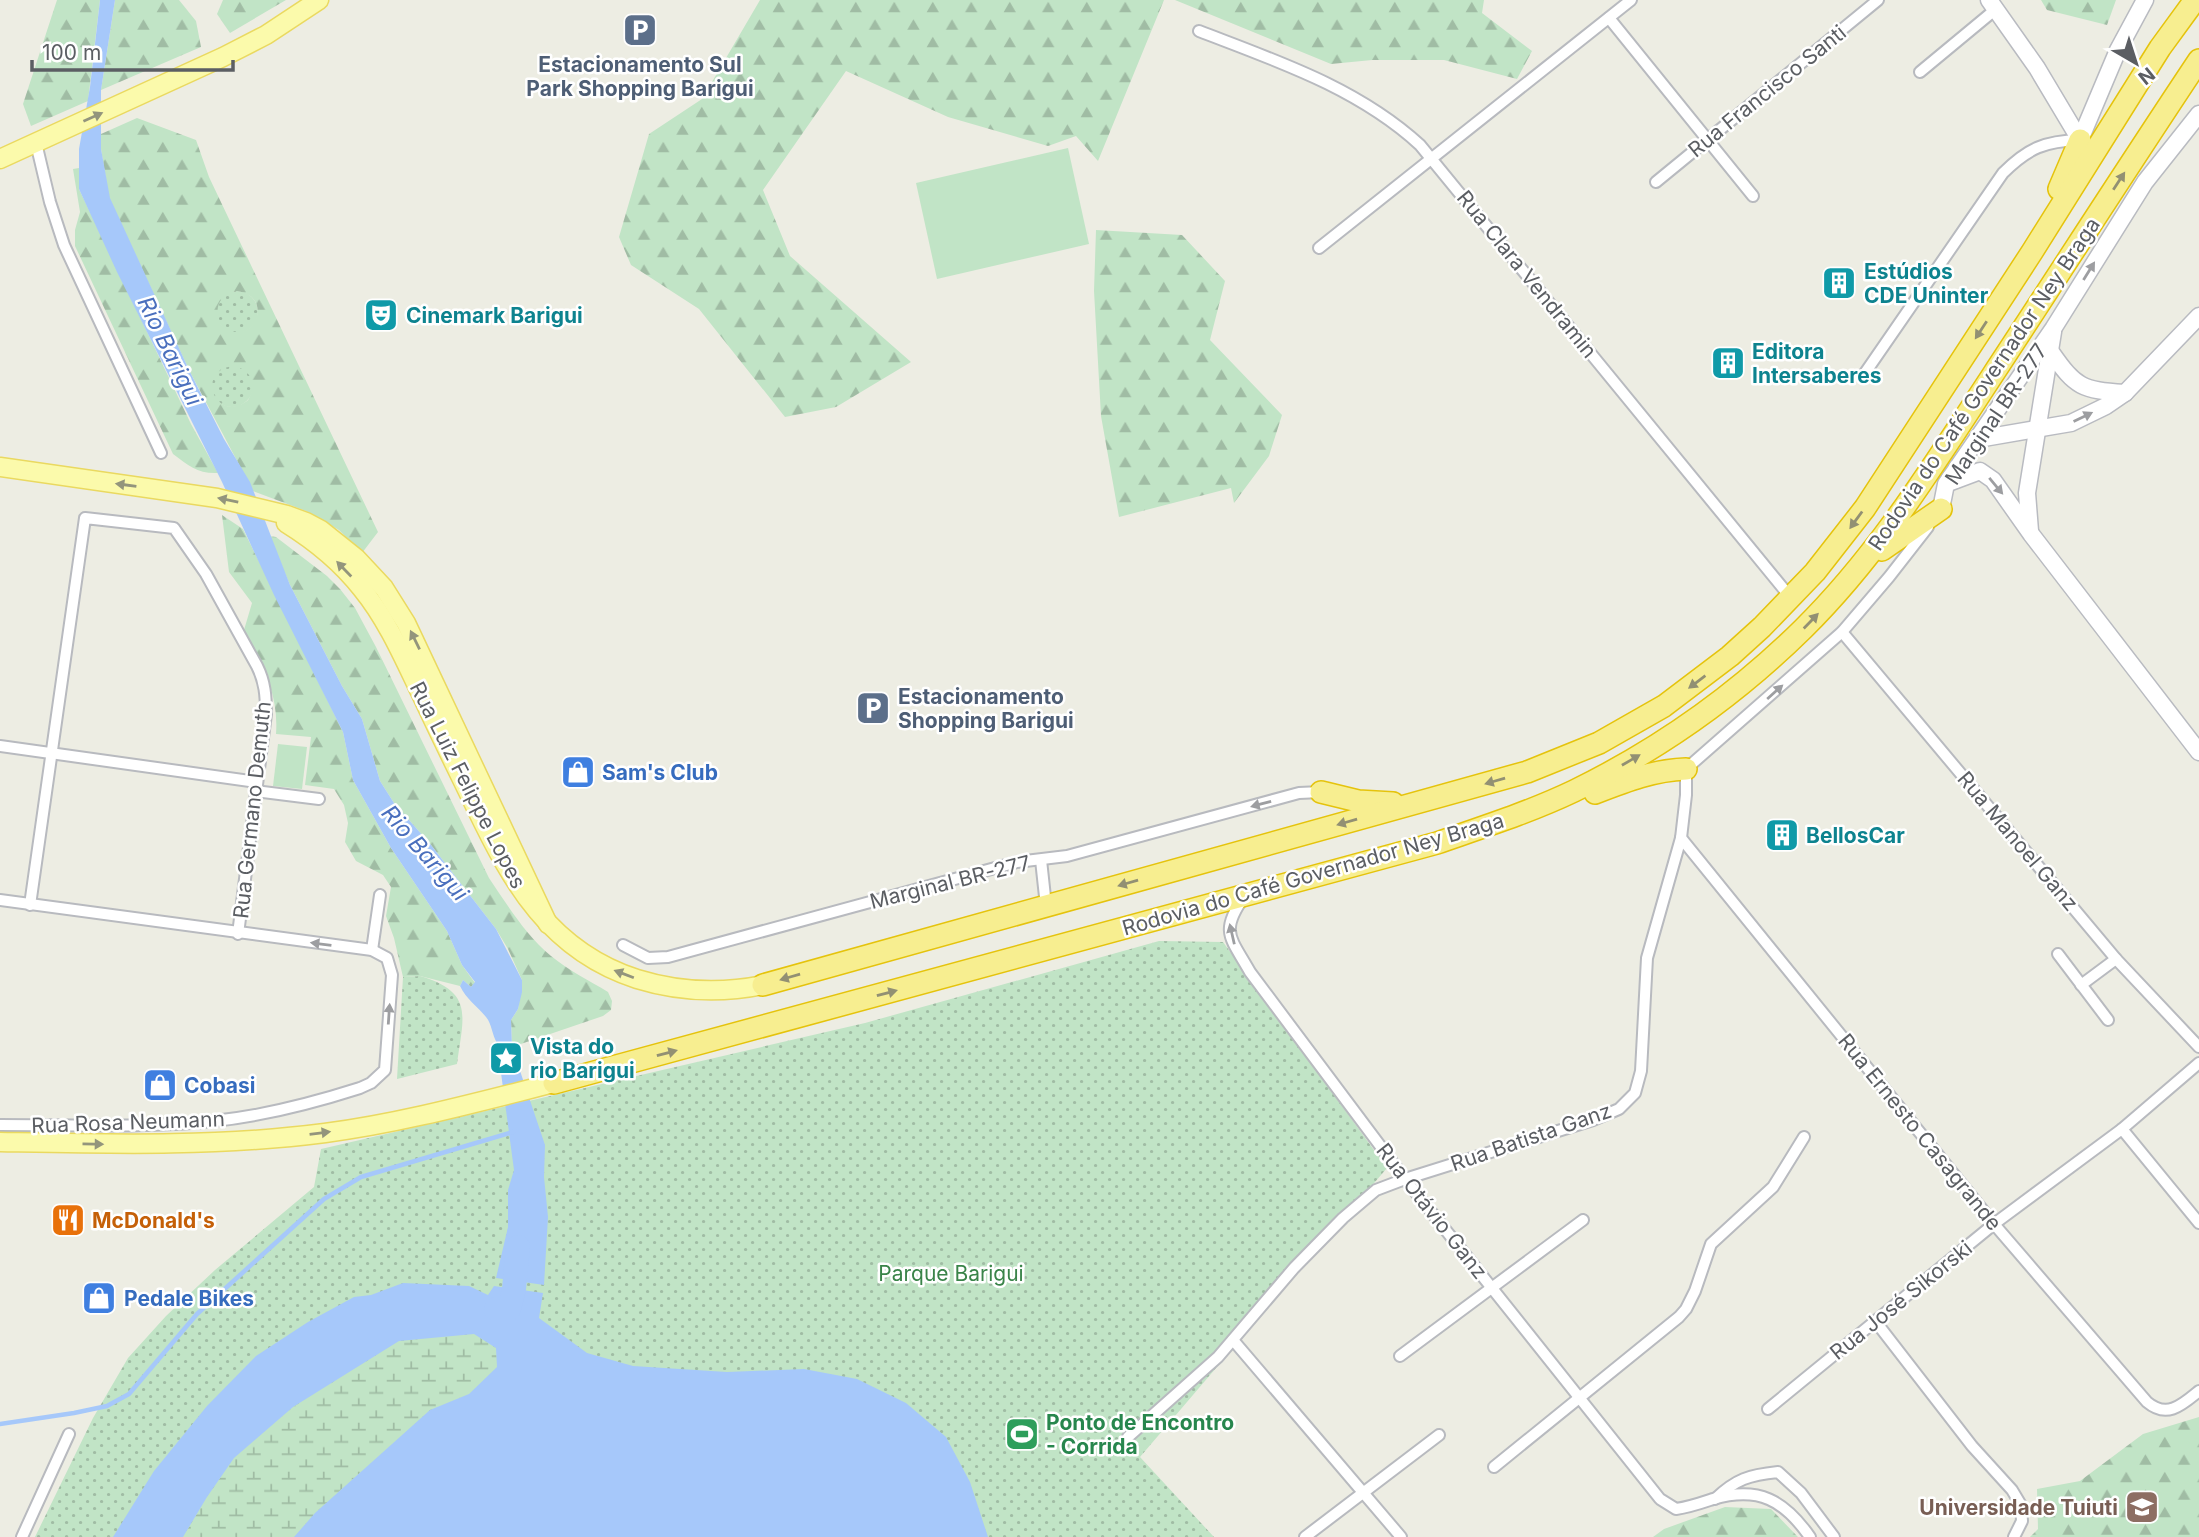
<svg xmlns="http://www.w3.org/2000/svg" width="2199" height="1537" font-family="Inter,sans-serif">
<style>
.grass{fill:url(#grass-dots)}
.forest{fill:url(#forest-firs);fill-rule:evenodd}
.wetland{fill:url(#wetland-marsh)}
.garden{fill:#c1e4c6}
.water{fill:#a6c8fa}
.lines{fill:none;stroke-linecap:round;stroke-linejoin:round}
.stream{stroke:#a6c8fa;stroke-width:4.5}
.river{stroke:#a6c8fa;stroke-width:24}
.street-casing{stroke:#b8babf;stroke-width:14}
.secondary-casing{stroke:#b9bbc1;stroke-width:19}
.primary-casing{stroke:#ead960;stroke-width:21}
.highway-casing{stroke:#e5c30c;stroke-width:24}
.street{stroke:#fff;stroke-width:10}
.secondary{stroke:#fff;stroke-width:16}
.primary{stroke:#fbfaab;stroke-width:18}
.highway{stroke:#f7ee90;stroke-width:21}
.oneway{fill:#93957c}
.oneway2{fill:#929073}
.oneway3{fill:#9d9ea1}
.labels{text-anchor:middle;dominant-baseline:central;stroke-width:5;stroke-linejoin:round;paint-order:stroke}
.service-label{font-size:21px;font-weight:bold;fill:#4e5e75;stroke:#fff}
.street-label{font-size:21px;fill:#5b5e63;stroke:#fff}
.culture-label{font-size:21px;font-weight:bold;fill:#0d838f;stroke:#fff;text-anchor:start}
.shop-label{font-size:21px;font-weight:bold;fill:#366cbe;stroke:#fff;text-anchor:start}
.food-label{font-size:21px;font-weight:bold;fill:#c56008;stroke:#fff;text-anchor:start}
.park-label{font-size:21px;fill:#3a8449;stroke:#fff}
.leisure-label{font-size:21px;font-weight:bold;fill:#27864d;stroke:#fff;text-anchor:start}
.education-label{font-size:21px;font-weight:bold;fill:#785e54;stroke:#fff;text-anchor:end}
.water-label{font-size:23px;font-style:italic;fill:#4a6fbd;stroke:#fff}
</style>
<defs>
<pattern id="grass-dots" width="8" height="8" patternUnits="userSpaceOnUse" patternTransform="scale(1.75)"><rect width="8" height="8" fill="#c1e4c6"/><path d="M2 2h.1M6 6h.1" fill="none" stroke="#a0bca4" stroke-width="1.8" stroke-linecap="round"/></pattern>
<pattern id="forest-firs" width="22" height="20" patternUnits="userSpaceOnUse" patternTransform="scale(1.75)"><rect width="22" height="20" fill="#c1e4c6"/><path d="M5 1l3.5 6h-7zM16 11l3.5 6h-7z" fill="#a0bca4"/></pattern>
<pattern id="wetland-marsh" width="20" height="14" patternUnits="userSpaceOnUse" patternTransform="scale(1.75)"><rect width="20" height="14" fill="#c1e4c6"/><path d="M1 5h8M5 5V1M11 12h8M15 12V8" fill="none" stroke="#a0bca4"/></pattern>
</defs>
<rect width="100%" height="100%" fill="#edede3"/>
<!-- grass -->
<g class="grass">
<circle cx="237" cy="312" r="21"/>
<circle cx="232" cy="386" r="21"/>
<polygon points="1159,941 1223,942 1387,1168 1140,1457 1214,1537 35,1537 93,1418 128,1358 166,1316 215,1270 314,1187 321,1149 865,1023"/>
<path d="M420 976C475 992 463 1017 457 1064L397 1079 403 977Z"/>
</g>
<!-- forest -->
<g class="forest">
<polygon points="57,0 100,0 88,101 31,126 23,104"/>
<polygon points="115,0 179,0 196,21 201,47 101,90"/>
<polygon points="223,0 286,0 230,33 217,14"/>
<polygon points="760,0 1164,0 1098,161 1076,136 1048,146 948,117 846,71 763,190 790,256 911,362 836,407 785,417 699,309 631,265 619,237 649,134 702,99"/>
<polygon points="1175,0 1484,0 1482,13 1532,51 1517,79 1444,60 1372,60 1331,64"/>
<polygon points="2041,0 2116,0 2107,25 2047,10"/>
<path d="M137 118 196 140 209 177 378 532 362 553 339 530 306 511 253 491 190 372 109 198 101 149V134ZM237 291C277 297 252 351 221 325 213 309 219 294 237 291ZM232 366C251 368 257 384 248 400 217 425 194 372 232 366Z"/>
<path d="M79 168V189L191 424 218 473C198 474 189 466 173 454L75 246V230L80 212 73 169Z"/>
<polygon points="1096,230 1182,235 1225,281 1210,340 1282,415 1269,456 1234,503 1231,488 1119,517 1101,416 1094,291"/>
<path d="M222 515 243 529 343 732 353 780 391 848 447 931 462 965 475 983 471 987 463 980 460 986 420 976 403 977 394 938 386 916 391 887 383 875 356 861 345 842 348 823 344 805 334 789 305 785 311 737 276 734C279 693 262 665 244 630L252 603 229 572Z"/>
<path d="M269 536 276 537 327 576 340 589 355 608 376 647 489 878C508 906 525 934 551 956 568 970 590 981 608 992L612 1001 611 1010 603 1016 512 1047 511 1020 518 1009 522 980 508 949 496 929 431 845 394 803 380 781 362 719 342 686 290 585Z"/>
<polygon points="2199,1417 2199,1537 2030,1537 2038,1529 2037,1489 2080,1481 2143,1434"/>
<polygon points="1725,1507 1771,1509 1798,1537 1653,1537 1664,1529"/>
</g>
<!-- wetland -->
<polygon class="wetland" points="474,1334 496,1348 497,1367 469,1394 430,1410 315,1513 294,1537 183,1537 207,1497 234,1458 293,1407 399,1341"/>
<!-- garden -->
<g class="garden">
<polygon points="1068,148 1089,244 937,279 916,183"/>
<polygon points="278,744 307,747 302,789 273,786"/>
</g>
<!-- water -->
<g class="water">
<path d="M100 0H115L101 90V149L110 198 190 372 224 439 250 482 290 585 342 686 362 719 380 781 394 803 431 845 496 929 522 980V992L518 1009 511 1020 512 1047 545 1145 544 1177 548 1217 544 1285 496 1278 508 1227V1190L514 1170 497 1043C492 1035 492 1024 486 1017 477 1006 466 999 460 986L463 980 471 987 475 982 462 965 447 931 391 848 353 780 343 732 274 595 222 482 117 272 79 189V149L90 87Z"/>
<polygon points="403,1283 469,1286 488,1295 494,1286 543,1293 539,1318 587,1353 633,1366 727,1372 804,1369 857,1379 906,1403 946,1437 970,1482 988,1537 294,1537 315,1513 430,1410 469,1394 497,1367 496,1348 474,1334 399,1341 293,1407 234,1458 207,1497 183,1537 113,1537 154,1471 207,1406 256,1356 308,1322 354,1297 371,1295"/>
</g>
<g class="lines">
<!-- stream -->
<polyline class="stream" points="0,1424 74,1413 107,1406 129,1394 197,1314 324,1199 361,1177 513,1132"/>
<!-- river -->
<polyline class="river" points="496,1309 509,1309 514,1289 518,1247"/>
<!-- street casing -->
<g class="street-casing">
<g id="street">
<polyline points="1609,18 1753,196"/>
<path d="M1199 31C1277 61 1358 88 1420 145L1791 598"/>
<polyline points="1920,72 1996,9"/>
<polyline points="36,143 50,202 64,245 161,453"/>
<polyline points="1656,182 1878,0"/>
<polyline points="1319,248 1631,0"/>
<path d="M1865 373 2003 173C2028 148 2045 141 2080 140"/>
<polyline points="1842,632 2116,959 2199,1047"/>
<polyline points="0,746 257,782"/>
<polyline points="255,791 319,799"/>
<path d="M1681 838 1994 1224 2147 1402C2167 1419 2182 1405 2199 1391"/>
<polyline points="1041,860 1046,906"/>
<path d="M1244 897C1219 932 1231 938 1250 972L1405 1179 1660 1499 1676 1509C1690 1507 1701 1503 1713 1499 1759 1486 1784 1500 1810 1537"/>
<path d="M0 900 372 950 387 958 392 975 385 1070 371 1083 360 1088C313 1103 263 1116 214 1121 143 1128 71 1125 0 1125"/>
<path d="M30 905 85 518 174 528 206 574 257 666C265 682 266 696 266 714L238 934"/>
<polyline points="623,945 648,958 668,957 1017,862 1067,856 1299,793 1321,792"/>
<polyline points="372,950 380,895"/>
<polyline points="2058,954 2108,1020"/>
<polyline points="2081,985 2116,959"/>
<polyline points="2122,1129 2199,1223"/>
<polyline points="1876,1322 1972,1446 2012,1490 2021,1505 2022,1521 2014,1537"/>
<polyline points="1233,1340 1401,1537"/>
<polyline points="1400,1356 1583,1220"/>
<polyline points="1768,1409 1994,1224 2122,1129 2199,1063"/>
<polyline points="1128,1437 1218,1357 1294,1268 1343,1218 1376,1190 1405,1179 1593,1120 1619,1109 1635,1093 1641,1071 1647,958 1681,838 1686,795 1686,769 1842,632 1889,577 1928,527"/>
<polyline points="1494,1467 1679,1317 1686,1309 1695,1291 1711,1244 1773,1187 1804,1137"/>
<path d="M1715 1499C1736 1479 1749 1475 1778 1472L1801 1493 1834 1537"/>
<polyline points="22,1537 69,1434"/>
<polyline points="1305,1537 1439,1435"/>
</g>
</g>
<!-- secondary casing -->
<g class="secondary-casing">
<g id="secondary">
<polyline points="1989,0 2037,68 2080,140"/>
<polyline points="2080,140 2118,50 2145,0"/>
<path d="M2051 352C2076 388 2082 390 2125 393"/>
<polyline points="1978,439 2071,423 2106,406 2125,393 2199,316"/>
<polyline points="1948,483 1980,471 1993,480 2031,534 2199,752"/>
<polyline points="1941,509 1946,484 2053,329 2145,182 2199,114"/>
<polyline points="2030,531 2027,493 2053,332"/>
</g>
</g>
<!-- primary casing -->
<g class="primary-casing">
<g id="primary">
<polyline points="0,159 223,57 266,35 319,0"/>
<polyline points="0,467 217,498 287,515 306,522 321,530 356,558 384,588 406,623 548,924"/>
<path d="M286 523C315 541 341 562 362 589 388 621 404 659 422 696 439 733 457 769 475 806 512 883 550 951 637 979 679 992 719 994 763 985"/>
<path d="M0 1142C109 1144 217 1147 325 1133 402 1123 478 1102 554 1083"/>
</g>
</g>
<!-- highway casing -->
<g class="highway-casing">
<g id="highway">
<polyline points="2059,189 2080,140"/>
<polyline points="1882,550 1941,509"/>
<polyline points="1321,792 1358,801 1393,803"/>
<path d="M1595 793C1626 781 1654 770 1686 769"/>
<polyline points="763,985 1527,772 1599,743 1664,706 1730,656 1762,627 1815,572 1865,508 2032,252 2160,48 2195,0"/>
<path d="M554 1083 1437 843C1483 827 1530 812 1574 791 1658 750 1737 694 1803 629 1879 554 1934 464 1992 376 2061 271 2129 165 2199 60"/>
</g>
</g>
<!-- street -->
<use href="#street" class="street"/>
<!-- secondary -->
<use href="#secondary" class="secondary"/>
<!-- primary -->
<use href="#primary" class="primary"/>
<!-- highway -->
<use href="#highway" class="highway"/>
</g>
<!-- one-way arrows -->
<defs><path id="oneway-solid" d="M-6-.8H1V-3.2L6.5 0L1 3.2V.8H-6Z" transform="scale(1.75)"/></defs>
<g class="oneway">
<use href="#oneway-solid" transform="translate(93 117) rotate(-24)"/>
<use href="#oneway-solid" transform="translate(126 485) rotate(-172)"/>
<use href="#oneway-solid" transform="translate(228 500) rotate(-168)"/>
<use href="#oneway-solid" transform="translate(344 569) rotate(-134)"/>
<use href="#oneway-solid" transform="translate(415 640) rotate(-116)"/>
<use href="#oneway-solid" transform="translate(624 974) rotate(-159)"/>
<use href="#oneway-solid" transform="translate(320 1133) rotate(-7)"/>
<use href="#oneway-solid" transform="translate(93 1144) rotate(1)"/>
</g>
<g class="oneway2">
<use href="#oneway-solid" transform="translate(2119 181) rotate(-57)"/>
<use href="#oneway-solid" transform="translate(1981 330) rotate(123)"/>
<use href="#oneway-solid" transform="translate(1856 520) rotate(126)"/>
<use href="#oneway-solid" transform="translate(1811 621) rotate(-46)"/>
<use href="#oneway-solid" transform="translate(1697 682) rotate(143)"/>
<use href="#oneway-solid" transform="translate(1631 760) rotate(-30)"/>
<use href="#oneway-solid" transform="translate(1495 781) rotate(164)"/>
<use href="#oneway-solid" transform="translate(1347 822) rotate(164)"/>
<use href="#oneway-solid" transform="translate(1128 883) rotate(164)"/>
<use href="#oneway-solid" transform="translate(790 977) rotate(164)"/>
<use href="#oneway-solid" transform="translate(887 993) rotate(-15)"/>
<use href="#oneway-solid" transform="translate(667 1053) rotate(-15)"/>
</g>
<g class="oneway3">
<use href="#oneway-solid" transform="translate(2089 271) rotate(-58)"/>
<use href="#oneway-solid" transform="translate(2083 417) rotate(-26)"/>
<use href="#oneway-solid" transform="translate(1996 486) rotate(50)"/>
<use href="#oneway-solid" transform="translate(1775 692) rotate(-42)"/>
<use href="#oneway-solid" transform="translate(1261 804) rotate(165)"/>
<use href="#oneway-solid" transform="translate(1232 934) rotate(-103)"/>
<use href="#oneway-solid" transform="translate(321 944) rotate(-173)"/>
<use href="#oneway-solid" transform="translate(389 1014) rotate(-86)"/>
</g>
<!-- icons -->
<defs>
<g id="parking-square" transform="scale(1.75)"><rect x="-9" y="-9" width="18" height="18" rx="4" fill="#5c6f8a" stroke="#fff"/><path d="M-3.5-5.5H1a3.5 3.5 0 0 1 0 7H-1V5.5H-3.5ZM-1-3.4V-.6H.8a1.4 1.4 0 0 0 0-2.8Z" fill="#fff"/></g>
<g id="building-square" transform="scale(1.75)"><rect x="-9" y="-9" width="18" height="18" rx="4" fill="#0f9aa8" stroke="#fff"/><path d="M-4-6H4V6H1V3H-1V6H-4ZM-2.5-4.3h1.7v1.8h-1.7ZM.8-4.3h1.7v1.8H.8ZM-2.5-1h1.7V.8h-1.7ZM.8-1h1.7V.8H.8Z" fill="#fff"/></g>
<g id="theatre-square" transform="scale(1.75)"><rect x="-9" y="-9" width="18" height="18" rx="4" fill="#0f9aa8" stroke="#fff"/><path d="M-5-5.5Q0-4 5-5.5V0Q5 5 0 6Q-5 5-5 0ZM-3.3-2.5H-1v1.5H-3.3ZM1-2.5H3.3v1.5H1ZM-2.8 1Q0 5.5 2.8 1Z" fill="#fff"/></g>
<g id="shop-square" transform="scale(1.75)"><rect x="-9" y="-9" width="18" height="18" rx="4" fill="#3f7fe0" stroke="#fff"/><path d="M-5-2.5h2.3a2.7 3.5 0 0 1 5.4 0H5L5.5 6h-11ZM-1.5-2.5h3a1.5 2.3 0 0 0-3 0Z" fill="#fff"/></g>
<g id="sight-square" transform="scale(1.75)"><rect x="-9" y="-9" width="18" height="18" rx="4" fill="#0f9aa8" stroke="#fff"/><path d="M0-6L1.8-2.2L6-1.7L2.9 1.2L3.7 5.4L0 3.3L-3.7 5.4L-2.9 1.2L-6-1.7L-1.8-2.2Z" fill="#fff"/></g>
<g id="restaurant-square" transform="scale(1.75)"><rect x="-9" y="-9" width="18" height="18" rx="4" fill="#e8710a" stroke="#fff"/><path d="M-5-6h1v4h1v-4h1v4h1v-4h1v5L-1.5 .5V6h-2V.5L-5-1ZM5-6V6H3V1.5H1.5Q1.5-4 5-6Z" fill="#fff"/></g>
<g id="stadium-square" transform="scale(1.75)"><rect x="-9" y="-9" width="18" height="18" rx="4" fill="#2e9e5b" stroke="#fff"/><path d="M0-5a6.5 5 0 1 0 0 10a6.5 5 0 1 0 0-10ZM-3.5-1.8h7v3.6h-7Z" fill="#fff"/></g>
<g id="university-square" transform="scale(1.75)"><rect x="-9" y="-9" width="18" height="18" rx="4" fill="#8d6e63" stroke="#fff"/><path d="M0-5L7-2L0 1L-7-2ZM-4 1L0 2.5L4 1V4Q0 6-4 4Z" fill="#fff"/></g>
</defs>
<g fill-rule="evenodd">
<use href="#parking-square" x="640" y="30"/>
<use href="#building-square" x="1839" y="283"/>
<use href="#theatre-square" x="381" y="315"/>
<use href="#building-square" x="1728" y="363"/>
<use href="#parking-square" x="873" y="708"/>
<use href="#shop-square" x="578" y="772"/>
<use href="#building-square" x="1782" y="835"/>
<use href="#sight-square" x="506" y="1058"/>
<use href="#shop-square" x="160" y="1085"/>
<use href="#restaurant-square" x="68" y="1220"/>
<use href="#shop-square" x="99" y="1298"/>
<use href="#stadium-square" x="1022" y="1434"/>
<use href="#university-square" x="2142" y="1507"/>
</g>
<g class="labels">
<!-- service labels -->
<g class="service-label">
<text x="640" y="64">Estacionamento Sul<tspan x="640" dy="24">Park Shopping Barigui</tspan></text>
<text x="898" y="696" text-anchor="start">Estacionamento<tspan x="898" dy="24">Shopping Barigui</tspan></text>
</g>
<!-- street labels -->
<g class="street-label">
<text transform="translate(1767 91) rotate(-39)">Rua Francisco Santi</text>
<text transform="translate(1527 274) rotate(51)">Rua Clara Vendramin</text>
<text transform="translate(1984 384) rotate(-56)">Rodovia do Café Governador Ney Braga</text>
<text transform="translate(1996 414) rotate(-56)">Marginal BR-277</text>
<text transform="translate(468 785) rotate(63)">Rua Luiz Felippe Lopes</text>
<text transform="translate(252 810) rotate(-84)">Rua Germano Demuth</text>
<text transform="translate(2018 841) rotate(50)">Rua Manoel Ganz</text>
<text transform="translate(1313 874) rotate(-16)">Rodovia do Café Governador Ney Braga</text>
<text transform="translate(950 882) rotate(-14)">Marginal BR-277</text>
<text transform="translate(128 1122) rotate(-2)">Rua Rosa Neumann</text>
<text transform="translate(1920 1132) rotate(51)">Rua Ernesto Casagrande</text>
<text transform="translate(1531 1137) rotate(-19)">Rua Batista Ganz</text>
<text transform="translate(1432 1211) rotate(52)">Rua Otávio Ganz</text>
<text transform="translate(1901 1300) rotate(-39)">Rua José Sikorski</text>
</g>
<!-- culture labels -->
<g class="culture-label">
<text x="1864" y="271">Estúdios<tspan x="1864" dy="24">CDE Uninter</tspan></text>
<text x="406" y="315">Cinemark Barigui</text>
<text x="1752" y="351">Editora<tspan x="1752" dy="24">Intersaberes</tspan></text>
<text x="1806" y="835">BellosCar</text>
<text x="530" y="1046">Vista do<tspan x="530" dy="24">rio Barigui</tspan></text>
</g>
<!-- shop labels -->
<g class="shop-label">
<text x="602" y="772">Sam's Club</text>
<text x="184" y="1085">Cobasi</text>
<text x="124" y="1298">Pedale Bikes</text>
</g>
<!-- food labels -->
<g class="food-label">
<text x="92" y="1220">McDonald's</text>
</g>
<!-- park labels -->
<g class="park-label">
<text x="951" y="1273">Parque Barigui</text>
</g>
<!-- leisure labels -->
<g class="leisure-label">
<text x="1046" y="1422">Ponto de Encontro<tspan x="1046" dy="24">- Corrida</tspan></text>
</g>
<!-- education labels -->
<g class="education-label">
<text x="2118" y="1507">Universidade Tuiuti</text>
</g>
<!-- water labels -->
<g class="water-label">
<text transform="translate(170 351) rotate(64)">Rio Barigui</text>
<text transform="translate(425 853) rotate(49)">Rio Barigui</text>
</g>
</g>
<!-- north arrow -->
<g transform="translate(2136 63) rotate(141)" stroke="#ffffff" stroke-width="5" paint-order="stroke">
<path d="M0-5L12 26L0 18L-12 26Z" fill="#5b5e63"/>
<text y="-10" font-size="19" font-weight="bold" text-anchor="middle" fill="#5b5e63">N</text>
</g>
<!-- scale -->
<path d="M32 60v10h201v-10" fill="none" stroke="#5b5e63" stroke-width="3.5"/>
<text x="42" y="60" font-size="21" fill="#5b5e63" stroke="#ffffff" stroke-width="5" paint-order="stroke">100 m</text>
</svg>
